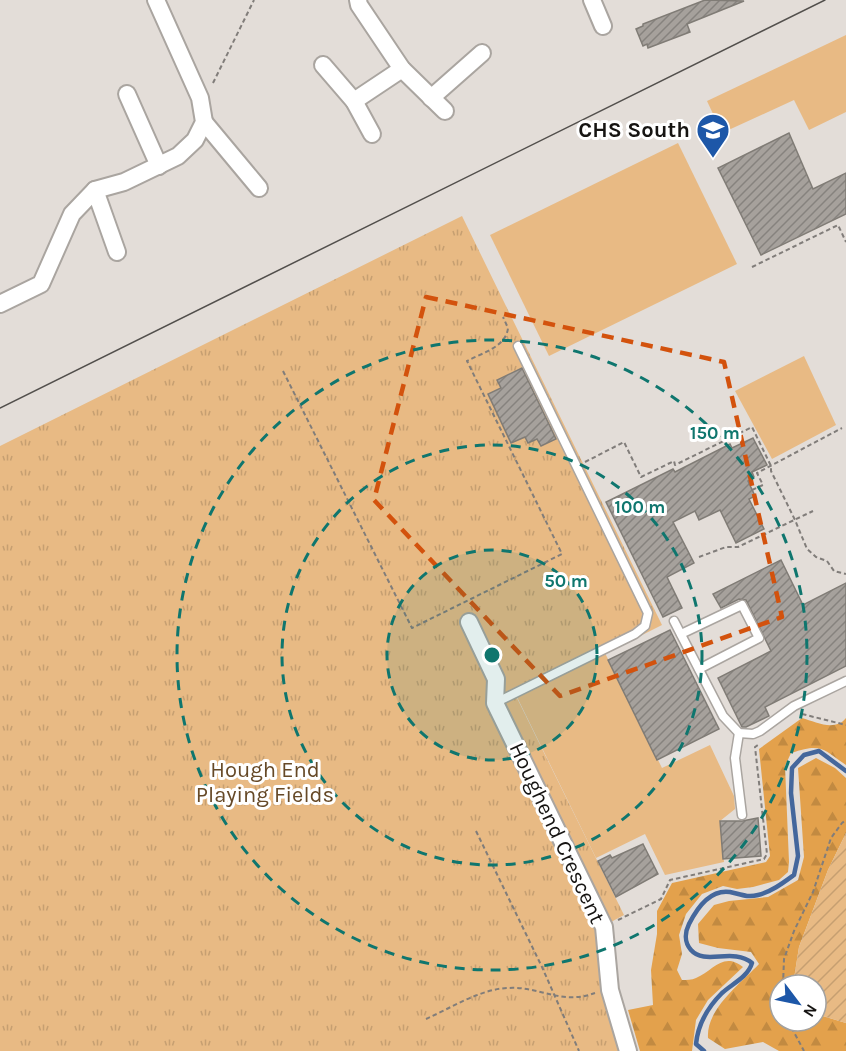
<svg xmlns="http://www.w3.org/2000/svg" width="846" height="1051" font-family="Karla,sans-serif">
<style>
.grass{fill:#e8ba84}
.forest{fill:url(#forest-firs)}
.park{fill:url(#park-tufts)}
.garden{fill:url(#garden-furrows)}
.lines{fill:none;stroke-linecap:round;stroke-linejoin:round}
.stream{stroke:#44679c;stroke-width:4.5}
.building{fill:url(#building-hatch);stroke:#807c76;stroke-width:1.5}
.lane-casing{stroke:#aaa5a0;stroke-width:11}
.street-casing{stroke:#aaa5a0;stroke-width:20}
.path{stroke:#817d7a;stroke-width:2;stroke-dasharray:4.5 3;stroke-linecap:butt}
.lane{stroke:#fff;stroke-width:8}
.street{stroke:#fff;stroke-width:16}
.tram{stroke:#524f4c;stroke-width:1.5}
.marked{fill:none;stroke:#d3520d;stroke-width:4.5;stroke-dasharray:12 8;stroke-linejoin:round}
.ring{fill:none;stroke:#0f766e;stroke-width:3;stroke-dasharray:10 8}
.labels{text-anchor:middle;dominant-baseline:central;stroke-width:6;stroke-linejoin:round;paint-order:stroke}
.poi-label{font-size:22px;font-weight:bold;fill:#161412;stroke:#fff;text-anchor:end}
.park-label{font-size:22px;fill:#664927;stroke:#fff}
.street-label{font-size:22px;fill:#161412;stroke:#fff}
.centre{fill:#0f766e;stroke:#fff;stroke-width:3}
.ring-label{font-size:18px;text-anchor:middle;font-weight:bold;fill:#0f766e;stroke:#fff;stroke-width:6;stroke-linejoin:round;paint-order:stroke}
</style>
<defs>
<pattern id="forest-firs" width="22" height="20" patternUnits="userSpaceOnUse" patternTransform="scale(1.5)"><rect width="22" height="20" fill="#e3a14c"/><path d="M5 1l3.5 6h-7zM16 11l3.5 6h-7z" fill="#c28a41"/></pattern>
<pattern id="park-tufts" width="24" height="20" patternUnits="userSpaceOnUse" patternTransform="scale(1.5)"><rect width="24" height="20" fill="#e8ba84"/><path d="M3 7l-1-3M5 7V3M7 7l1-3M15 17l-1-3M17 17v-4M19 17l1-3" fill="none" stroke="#c69f71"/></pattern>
<pattern id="garden-furrows" width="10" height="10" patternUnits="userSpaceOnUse" patternTransform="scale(1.5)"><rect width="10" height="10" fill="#e8ba84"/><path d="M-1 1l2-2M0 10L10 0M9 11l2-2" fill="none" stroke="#c69f71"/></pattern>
<pattern id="building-hatch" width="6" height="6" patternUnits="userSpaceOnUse" patternTransform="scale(1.5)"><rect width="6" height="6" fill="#a6a19c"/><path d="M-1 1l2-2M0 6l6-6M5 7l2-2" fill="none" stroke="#86827e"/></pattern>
</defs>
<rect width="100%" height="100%" fill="#e3ddd8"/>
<!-- grass -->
<g class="grass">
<polygon points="846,35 846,112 809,130 794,100 722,133 707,101"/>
<polygon points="678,143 737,264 549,356 490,235"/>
<polygon points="804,356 836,425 772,459 735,391"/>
<polygon points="605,653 662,768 710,745 734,796 735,809 720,821 724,862 665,875 645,834 596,858 517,697"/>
</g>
<!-- forest -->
<g class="forest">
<path d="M802 718C816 722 835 732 846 718V765C822 748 821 743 791 753L785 766 789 862 788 872 779 880 753 887 737 889 723 886 702 894 686 914 679 935 682 954 677 970 682 980C686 980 692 980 696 978 713 971 723 951 743 967L708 1000 696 1020 692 1051H640L628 1010 653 1005 651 970 657 934V911L672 883 766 862 770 856 759 749Z"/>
<path d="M816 758 835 768 846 778V833L828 870 799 947 793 985H780V1021H816V1014L846 1023V1051H779L763 1042 725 1049 708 1038C706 1009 740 984 759 964L751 952 718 948 699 943 698 924 714 905 729 901 768 897 798 880 804 857 798 768Z"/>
</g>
<!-- park -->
<polygon class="park" points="462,216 662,625 517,698 624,915 611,922 618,987 637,1051 0,1051 0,446"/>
<!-- garden -->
<polygon class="garden" points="846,833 846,1023 816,1014 816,985 793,985 799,947 828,870"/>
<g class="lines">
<!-- stream -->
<path class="stream" d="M704 1051 696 1044C698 1024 708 1007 722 993 732 984 748 977 752 963 733 947 705 966 691 950 684 942 685 932 689 924 697 908 710 889 730 892 740 894 747 898 758 895 771 892 783 883 794 875L798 856 791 793 792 768 804 755 819 751 846 771"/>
</g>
<!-- building -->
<g class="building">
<polygon points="705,0 744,1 687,24 690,32 648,48 647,44 643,46 636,29 643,26 643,24"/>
<polygon points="789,133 813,189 846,173 846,214 761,255 718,168"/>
<polygon points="522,368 556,439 541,446 537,439 528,443 525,437 511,443 488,394 501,388 497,380"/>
<polygon points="753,438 767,465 752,472 754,477 748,481 755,496 749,499 764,529 736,543 720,510 699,520 695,511 673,522 694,563 667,577 682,608 663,617 606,502 673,469 675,472 730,444 732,448"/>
<polygon points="781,560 803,605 846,583 846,666 765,707 769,716 746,727 742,727 718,678 771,651 746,600 739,599 721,608 713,594"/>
<polygon points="670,630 719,729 657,760 608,660"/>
<polygon points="758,818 761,856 723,859 720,821 742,821"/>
<polygon points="643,844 658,874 616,897 598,861 610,855 612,858"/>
</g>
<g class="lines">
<!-- lane casing -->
<g class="lane-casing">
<g id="lane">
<polyline points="674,621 723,716 739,733 753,734 760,731 794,706 846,681"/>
<polyline points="681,634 742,605 759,638 699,669"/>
<polyline points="495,703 635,634 645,626 648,613 518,346"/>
<polyline points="739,733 735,758 742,815"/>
</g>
</g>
<!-- street casing -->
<g class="street-casing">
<g id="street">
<polyline points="358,0 359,5 402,69 445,111"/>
<polyline points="592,0 603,26"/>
<polyline points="323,65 354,101 372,134"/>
<polyline points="127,94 159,166"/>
<polyline points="431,98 482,53"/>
<polyline points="354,101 402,69"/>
<polyline points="204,122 259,188"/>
<polyline points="95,190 117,252"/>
<polyline points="0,304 41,284 72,214 95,190 124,182 178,156 195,140 204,122 200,98 156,0"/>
<polyline points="469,622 496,679 495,703 604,927 610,990 628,1051"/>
</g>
</g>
<!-- path -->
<g class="path">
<polyline points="213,83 254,0"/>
<polyline points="752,267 838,225 846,242"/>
<path d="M283 371 412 628 562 554 467 361C482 353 506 347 508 328L503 317"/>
<polyline points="585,462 624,442 641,477 674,461 675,465 752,427 771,466 771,471 795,520 807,549 816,557 827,561 834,571 846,574"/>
<polyline points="752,490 763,485 757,473 842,428"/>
<polyline points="699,557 726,547 738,547 813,511"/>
<polyline points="802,714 846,725"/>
<polyline points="476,831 542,967 579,1051"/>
<polyline points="618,920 661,899 670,880 764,859 767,854 755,747 758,745"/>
<polyline points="783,985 784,959 794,931 813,892 831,838 842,823 846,820"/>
<path d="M426 1019C451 1008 480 989 508 988 531 986 554 999 577 997 583 997 589 995 595 993"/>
<polyline points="788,1021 804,1051"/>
</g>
<!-- lane -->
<use href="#lane" class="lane"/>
<!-- street -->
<use href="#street" class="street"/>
<!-- tram -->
<polyline class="tram" points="0,408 825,0"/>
</g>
<!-- marked area -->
<path class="marked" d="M426 297 724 362 782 617 560 696 374 500Z"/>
<!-- distance rings -->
<circle cx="492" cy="655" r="105" fill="#0f766e" fill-opacity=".12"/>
<g class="ring">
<circle cx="492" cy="655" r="105"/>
<circle cx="492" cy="655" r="210"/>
<circle cx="492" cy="655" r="315"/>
</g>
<!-- icons -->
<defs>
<g id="school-pin" transform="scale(1.725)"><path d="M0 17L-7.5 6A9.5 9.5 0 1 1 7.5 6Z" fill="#1d57a8" stroke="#fff"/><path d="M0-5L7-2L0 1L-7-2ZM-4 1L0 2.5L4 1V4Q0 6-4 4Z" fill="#fff"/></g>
</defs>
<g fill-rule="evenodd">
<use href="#school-pin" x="713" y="130"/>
</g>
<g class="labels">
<!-- poi labels -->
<g class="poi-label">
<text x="690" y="130">CHS South</text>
</g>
<!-- park labels -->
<g class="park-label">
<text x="265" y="770">Hough End<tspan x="265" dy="25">Playing Fields</tspan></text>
</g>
<!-- street labels -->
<g class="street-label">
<text transform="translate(557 833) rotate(65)">Houghend Crescent</text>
</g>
</g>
<circle cx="492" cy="655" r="9" class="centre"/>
<g class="ring-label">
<text x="715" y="439">150 m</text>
<text x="640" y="513">100 m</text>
<text x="566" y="587">50 m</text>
</g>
<!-- north arrow -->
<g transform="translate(798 1003) rotate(122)"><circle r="28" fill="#ffffff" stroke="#a2a1a0" stroke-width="1.5"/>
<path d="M0-4.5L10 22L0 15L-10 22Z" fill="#1d57a8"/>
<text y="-9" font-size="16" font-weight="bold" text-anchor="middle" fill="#161412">N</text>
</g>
</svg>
